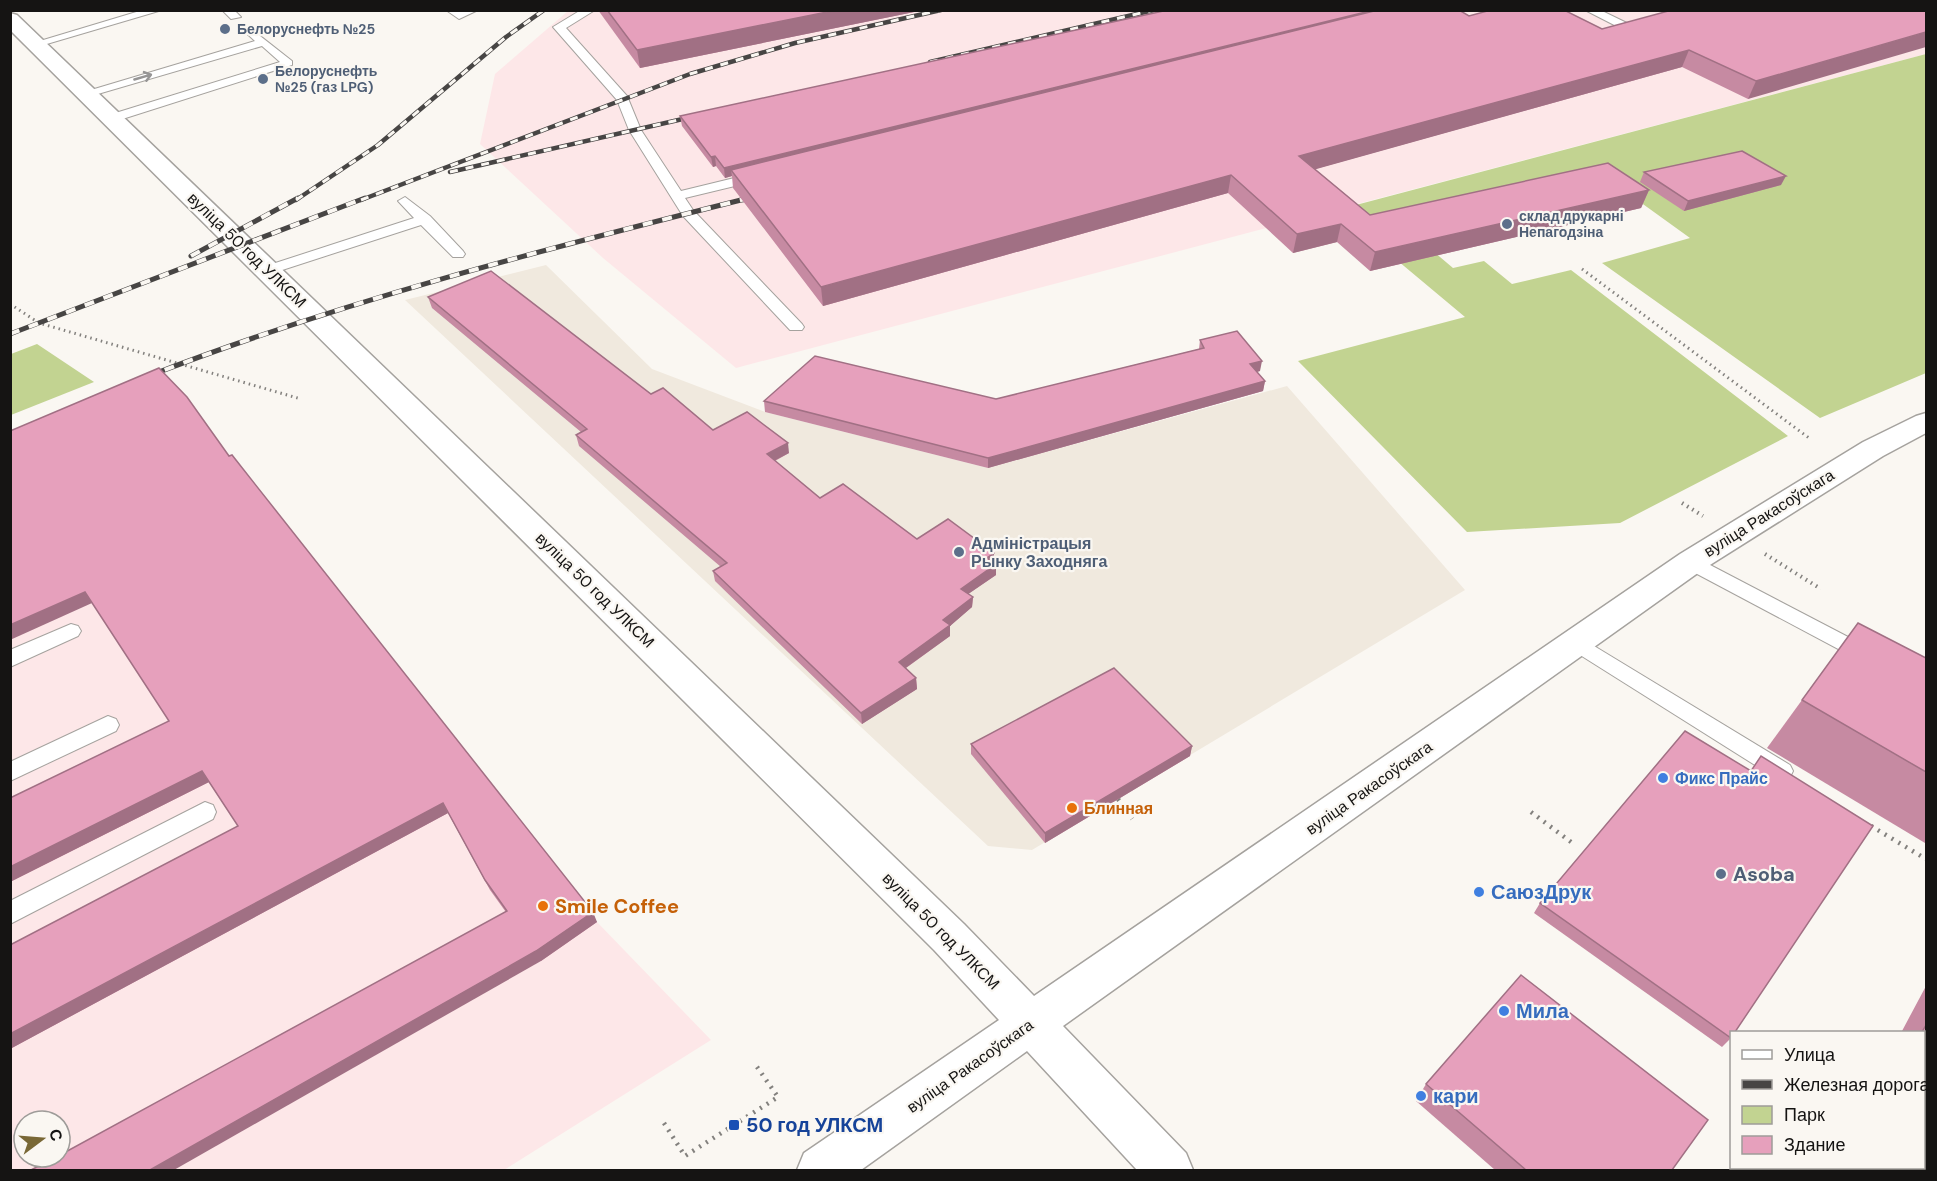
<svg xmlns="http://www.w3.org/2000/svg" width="1937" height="1181" font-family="'DM Sans',sans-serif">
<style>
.built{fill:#f0e9de}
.industrial{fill:#fde7e8;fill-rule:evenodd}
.green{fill:#c2d391}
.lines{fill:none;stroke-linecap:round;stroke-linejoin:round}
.service-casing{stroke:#a5a29e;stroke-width:2}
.secondary-casing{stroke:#a5a29e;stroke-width:3}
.path-far2{stroke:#83817e;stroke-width:3;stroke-dasharray:1.5 4;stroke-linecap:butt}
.path-far1{stroke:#83817e;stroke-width:4;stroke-dasharray:1.5 4.5;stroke-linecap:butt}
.path{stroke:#83817e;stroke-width:4.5;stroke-dasharray:2 6;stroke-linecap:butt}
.service{fill:#fff;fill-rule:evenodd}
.secondary{fill:#fff;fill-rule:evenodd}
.rail-far1-casing{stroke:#474544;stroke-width:4.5}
.rail-casing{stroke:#474544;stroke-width:5}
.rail-far1{stroke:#faf7f2;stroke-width:3;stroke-dasharray:8;stroke-linecap:butt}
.rail{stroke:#faf7f2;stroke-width:4;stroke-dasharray:10;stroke-linecap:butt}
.wall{fill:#c68aa2}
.shaded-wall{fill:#a17084}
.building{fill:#e6a0bc;stroke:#a17084;stroke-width:1.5}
.oneway{stroke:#969595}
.service-dot{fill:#5c6f8a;stroke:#faf7f2;stroke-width:2}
.shop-dot{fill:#3f7fe0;stroke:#faf7f2;stroke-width:2}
.food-dot{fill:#e8710a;stroke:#faf7f2;stroke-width:2}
.transit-dot{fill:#1a4fb4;stroke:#faf7f2;stroke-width:2}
.labels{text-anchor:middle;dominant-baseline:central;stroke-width:4.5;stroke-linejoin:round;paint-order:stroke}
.far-service-label{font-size:14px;font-weight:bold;fill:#4e5e75;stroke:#faf7f2;text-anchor:start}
.street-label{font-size:16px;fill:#151413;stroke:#faf7f2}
.service-label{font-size:16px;font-weight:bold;fill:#4e5e75;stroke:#faf7f2;text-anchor:start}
.shop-label{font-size:16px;font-weight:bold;fill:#366cbe;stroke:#faf7f2;text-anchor:start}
.food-label{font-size:16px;font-weight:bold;fill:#c56008;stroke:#faf7f2;text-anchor:start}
.near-service-label{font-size:20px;font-weight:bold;fill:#4e5e75;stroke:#faf7f2;text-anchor:start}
.near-shop-label{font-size:20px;font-weight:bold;fill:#366cbe;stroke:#faf7f2;text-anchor:start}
.near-food-label{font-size:20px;font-weight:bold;fill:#c56008;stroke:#faf7f2;text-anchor:start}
.near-transit-label{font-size:20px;font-weight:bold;fill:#164399;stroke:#faf7f2;text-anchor:start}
</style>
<rect width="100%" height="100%" fill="#faf7f2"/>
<!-- built -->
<polygon class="built" points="546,265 652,369 765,412 988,468 1287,386 1465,590 1032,850 988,846 405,300"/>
<!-- industrial -->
<g class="industrial">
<polygon points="568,11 1926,11 1926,54 736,368 603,258 480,144 495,74"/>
<path d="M11 444 222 450 597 922 711 1040 504 1170H11ZM24 1121H60V1157H24Z"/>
</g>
<!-- green -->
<g class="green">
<polygon points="1926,54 1926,373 1820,418 1602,263 1690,238 1604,176 1401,224 1453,268 1484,261 1512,284 1571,270 1788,436 1620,523 1467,532 1298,361 1465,317 1337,210"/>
<polygon points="37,344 94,382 11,415 11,354"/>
</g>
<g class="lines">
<!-- service casing -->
<g class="service-casing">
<g id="service">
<polygon points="143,10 162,10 40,46 30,44"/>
<polygon points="222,10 234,10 241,17 231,19"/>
<polygon points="446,10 478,10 459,19"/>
<polygon points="581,10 595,10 566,28 627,96 641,130 681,191 759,172 766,176 764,179 685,198 693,210 802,324 804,327 802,330 790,330 683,216 629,130 617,100 553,27"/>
<polygon points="1585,10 1600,10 1633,26 1643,24 1649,27 1628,32"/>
<polygon points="250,28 292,61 292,65 113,122 107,118 109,115 280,62 262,46 91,96 81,93 255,41 244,31"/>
<polygon points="405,197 430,216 463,251 465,254 463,257 453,257 421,225 273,273 268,274 261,270 263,267 414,218 398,201"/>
<polygon points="1691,555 1873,650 1876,655 1873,660 1866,663 1859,660 1684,567 1681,562 1684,557"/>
<polygon points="71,624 78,626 81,631 78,636 10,667 10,650"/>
<polygon points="1576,635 1790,765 1793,771 1790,777 1782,780 1774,777 1569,648 1566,643 1569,638"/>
<polygon points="108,716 116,719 119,725 116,731 10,781 10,762"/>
<polygon points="205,802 213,805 216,812 213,819 10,924 10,901"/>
</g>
</g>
<!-- secondary casing -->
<g class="secondary-casing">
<polygon id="secondary" points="10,13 17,15 964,924 1034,996 1680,554 1863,442 1916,416 1926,413 1926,433 1883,456 1702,570 1063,1026 1186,1153 1193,1170 1137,1170 1027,1051 861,1170 797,1170 804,1153 999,1020 934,950 10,30"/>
</g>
<!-- path-far2 -->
<g class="path-far2">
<polyline points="1582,269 1809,438"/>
<polyline points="10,304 39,323 301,399"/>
</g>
<!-- path-far1 -->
<g class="path-far1">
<polyline points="1682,503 1703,516"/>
<polyline points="1765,554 1821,589"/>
</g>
<!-- path -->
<g class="path">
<polyline points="1118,799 1132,819"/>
<polyline points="1531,812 1575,845"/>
<polyline points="1871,826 1926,859"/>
<polyline points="664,1123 685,1156 778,1097 755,1064"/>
</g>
<!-- service -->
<use href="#service" class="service"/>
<!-- secondary -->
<use href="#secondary" class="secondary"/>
<!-- rail-far1 casing -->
<g class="rail-far1-casing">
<g id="rail-far1">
<polyline points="930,62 1154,10"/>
<polyline points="450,172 696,116"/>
<polyline points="296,200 378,145 506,37 544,10"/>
<polyline points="361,200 690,74 795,43 941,10"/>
<polyline points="743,200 758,196"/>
</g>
</g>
<!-- rail casing -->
<g class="rail-casing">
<g id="rail">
<polyline points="191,256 298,198"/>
<polyline points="10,334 365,198"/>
<path d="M146 377C342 301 545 249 749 198"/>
</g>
</g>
<!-- rail-far1 -->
<use href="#rail-far1" class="rail-far1"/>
<!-- rail -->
<use href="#rail" class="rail"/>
</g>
<!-- wall -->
<g class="wall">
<polygon points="598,10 924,10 640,68"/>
<polygon points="1926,10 1748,99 1682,67 1315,169 1370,215 1649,190 1641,208 1370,271 1337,242 1293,253 1228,193 823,306 733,188 732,176 725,178 716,166 713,167 682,126 680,116 1469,16 1602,29"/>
<polygon points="1644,172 1781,185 1684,211 1640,182"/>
<polygon points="428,297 651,394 713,430 789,453 775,461 820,498 917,539 993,562 996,564 996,575 968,594 973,597 972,607 950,626 950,636 906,668 916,678 917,689 862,724 715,581 713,571 721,567 579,446 576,435 581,432 432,308"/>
<polygon points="1200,340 1260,371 1257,372 1265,381 1263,391 988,468 765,412 764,401 996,399 1199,349"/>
<polygon points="229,456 597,922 541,961 490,890 448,813 10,1049 10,945 238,826 209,782 10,882 169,721"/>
<polygon points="1858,623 1926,658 1926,841 1925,843 1767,748"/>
<polygon points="971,744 1192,746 1190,756 1045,843 971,754"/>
<polygon points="1540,903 1731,1038 1722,1047 1534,913"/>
<polygon points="1926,986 1926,1170 1828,1170 1832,1167 1923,1167 1923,1032 1900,1032 1902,1031"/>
<polygon points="1426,1084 1672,1170 1495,1170 1416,1101"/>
</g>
<!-- shaded-wall -->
<g class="shaded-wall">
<polygon points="837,10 924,10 640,68 637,50"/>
<polygon points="1374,10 1408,10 731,170 732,176 725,178 724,168"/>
<polygon points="1926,32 1926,47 1748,99 1756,81"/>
<polygon points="1689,50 1682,67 1295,175 1299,156"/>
<polygon points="715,156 716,166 713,167 711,157"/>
<polygon points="1231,175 1228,193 823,306 821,287"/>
<polygon points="1786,176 1781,185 1684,211 1688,201"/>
<polygon points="1649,190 1641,208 1370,271 1375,252"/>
<polygon points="1341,224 1337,242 1293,253 1297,234"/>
<polygon points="1262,361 1260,371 1248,374 1250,364"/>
<polygon points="1265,381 1263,391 988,468 988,458"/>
<polygon points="788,443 789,453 768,464 767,454"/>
<polygon points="994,553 993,564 987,558"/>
<polygon points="996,564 996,575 961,599 961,589"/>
<polygon points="85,592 92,603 10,640 10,625"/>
<polygon points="973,597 972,607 950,626 950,636 900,672 899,662 943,620"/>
<polygon points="916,678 917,689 862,724 861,713"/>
<polygon points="1192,746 1190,756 1045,843 1045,833"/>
<polygon points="202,771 209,782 10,882 10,867"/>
<polygon points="443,803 448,813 10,1049 10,1034"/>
<polygon points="593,912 597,922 541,961 174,1170 150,1170"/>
</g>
<!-- building -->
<g class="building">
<polygon points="607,10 837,10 637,50"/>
<polygon points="1168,10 1374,10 724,168 715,156 711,157 680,116"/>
<polygon points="1378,10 1459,10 1469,16 1491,10 1564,10 1602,29 1672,10 1926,10 1926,32 1756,81 1689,50 1299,156 1370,215 1608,163 1649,190 1375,252 1341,224 1297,234 1231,175 821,287 731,170"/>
<polygon points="1742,151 1786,176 1688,201 1644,172"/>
<polygon points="491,271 651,394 663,388 713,430 747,412 788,443 767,454 820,498 843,484 917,539 948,519 994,553 987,558 996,564 961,589 973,597 943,620 950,625 899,662 916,678 861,713 713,571 727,563 576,435 587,429 428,297"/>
<polygon points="1237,331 1262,361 1250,364 1265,381 988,458 764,401 815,356 996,399 1204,348 1200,340"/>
<polygon points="159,368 187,397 229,456 232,455 593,912 536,951 150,1170 31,1170 56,1157 60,1157 60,1155 507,911 485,880 443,803 10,1034 10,945 238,826 202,771 10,867 10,798 169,721 85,592 10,625 10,431"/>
<polygon points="1858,623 1926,658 1926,772 1802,700"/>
<polygon points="1114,668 1192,746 1045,833 971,744"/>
<polygon points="1685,731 1751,771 1761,756 1873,826 1735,1032 1731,1032 1731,1038 1540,903"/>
<polygon points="1521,975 1708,1120 1672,1170 1526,1170 1426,1084"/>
<polygon points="1926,1025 1926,1094 1923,1092 1923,1032 1922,1032"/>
<polygon points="1926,1106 1926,1170 1894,1170 1895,1167 1923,1167 1923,1112"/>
<polygon points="1841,1167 1864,1167 1868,1170 1839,1170"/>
</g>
<!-- one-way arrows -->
<defs><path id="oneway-shaft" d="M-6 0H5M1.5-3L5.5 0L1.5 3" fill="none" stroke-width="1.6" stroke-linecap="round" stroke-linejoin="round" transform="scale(1.5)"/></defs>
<use class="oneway" href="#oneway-shaft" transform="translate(143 77) rotate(-16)"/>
<!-- markers -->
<g class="service-dot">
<circle cx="225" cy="29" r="6"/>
<circle cx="263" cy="79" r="6"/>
<circle cx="1507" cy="224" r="6"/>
<circle cx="959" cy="552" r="6"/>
<circle cx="1721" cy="874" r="6"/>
</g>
<g class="shop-dot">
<circle cx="1663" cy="778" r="6"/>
<circle cx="1479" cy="892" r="6"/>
<circle cx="1504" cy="1011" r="6"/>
<circle cx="1421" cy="1096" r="6"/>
</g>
<g class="food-dot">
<circle cx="1072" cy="808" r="6"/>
<circle cx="543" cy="906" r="6"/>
</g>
<rect class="transit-dot" x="728" y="1119" width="12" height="12" rx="3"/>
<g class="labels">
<!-- far-service labels -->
<g class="far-service-label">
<text x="237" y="29">Белоруснефть №25</text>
<text x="275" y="71">Белоруснефть<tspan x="275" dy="16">№25 (газ LPG)</tspan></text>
<text x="1519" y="216">склад друкарні<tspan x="1519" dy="16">Непагодзіна</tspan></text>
</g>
<!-- street labels -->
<g class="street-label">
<text transform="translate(247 250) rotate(44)">вуліца 50 год УЛКСМ</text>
<text transform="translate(1769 513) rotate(-32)">вуліца Ракасоўскага</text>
<text transform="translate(595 590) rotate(44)">вуліца 50 год УЛКСМ</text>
<text transform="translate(1369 788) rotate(-35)">вуліца Ракасоўскага</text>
<text transform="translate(941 931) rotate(45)">вуліца 50 год УЛКСМ</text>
<text transform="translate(970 1066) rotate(-35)">вуліца Ракасоўскага</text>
</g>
<!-- service labels -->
<g class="service-label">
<text x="971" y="543">Адміністрацыя<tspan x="971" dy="18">Рынку Заходняга</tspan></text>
</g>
<!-- shop labels -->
<g class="shop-label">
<text x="1675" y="778">Фикс Прайс</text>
</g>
<!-- food labels -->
<g class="food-label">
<text x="1084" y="808">Блинная</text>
</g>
<!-- near-service labels -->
<g class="near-service-label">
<text x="1733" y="874">Asoba</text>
</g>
<!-- near-shop labels -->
<g class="near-shop-label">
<text x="1491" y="892">СаюзДрук</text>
<text x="1516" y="1011">Мила</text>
<text x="1433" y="1096">кари</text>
</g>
<!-- near-food labels -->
<g class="near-food-label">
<text x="555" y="906">Smile Coffee</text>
</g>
<!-- near-transit labels -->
<g class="near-transit-label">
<text x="746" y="1125">50 год УЛКСМ</text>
</g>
</g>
<!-- border -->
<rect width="1937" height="1181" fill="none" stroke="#151413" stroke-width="24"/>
<!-- legend -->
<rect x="1730" y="1031" width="195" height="138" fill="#faf7f2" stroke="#9e9c99" stroke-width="1.5"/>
<rect x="1742" y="1050" width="30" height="9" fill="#ffffff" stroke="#9e9c99" stroke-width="1.5"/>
<text x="1784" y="1061" font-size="18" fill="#151413">Улица</text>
<rect x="1742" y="1080" width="30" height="9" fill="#474544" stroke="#9e9c99" stroke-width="1.5"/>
<text x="1784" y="1091" font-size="18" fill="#151413">Железная дорога</text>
<rect x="1742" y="1106" width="30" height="18" fill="#c2d391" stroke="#9e9c99" stroke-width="1.5"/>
<text x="1784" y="1121" font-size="18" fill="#151413">Парк</text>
<rect x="1742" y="1136" width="30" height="18" fill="#e6a0bc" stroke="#9e9c99" stroke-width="1.5"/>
<text x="1784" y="1151" font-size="18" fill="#151413">Здание</text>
<!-- north arrow -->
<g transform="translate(42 1139) rotate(74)"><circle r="28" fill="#faf7f2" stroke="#9e9c99" stroke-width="1.5"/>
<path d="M0-4.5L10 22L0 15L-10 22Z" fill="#796836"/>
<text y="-9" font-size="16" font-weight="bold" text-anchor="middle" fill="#151413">С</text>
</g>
</svg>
